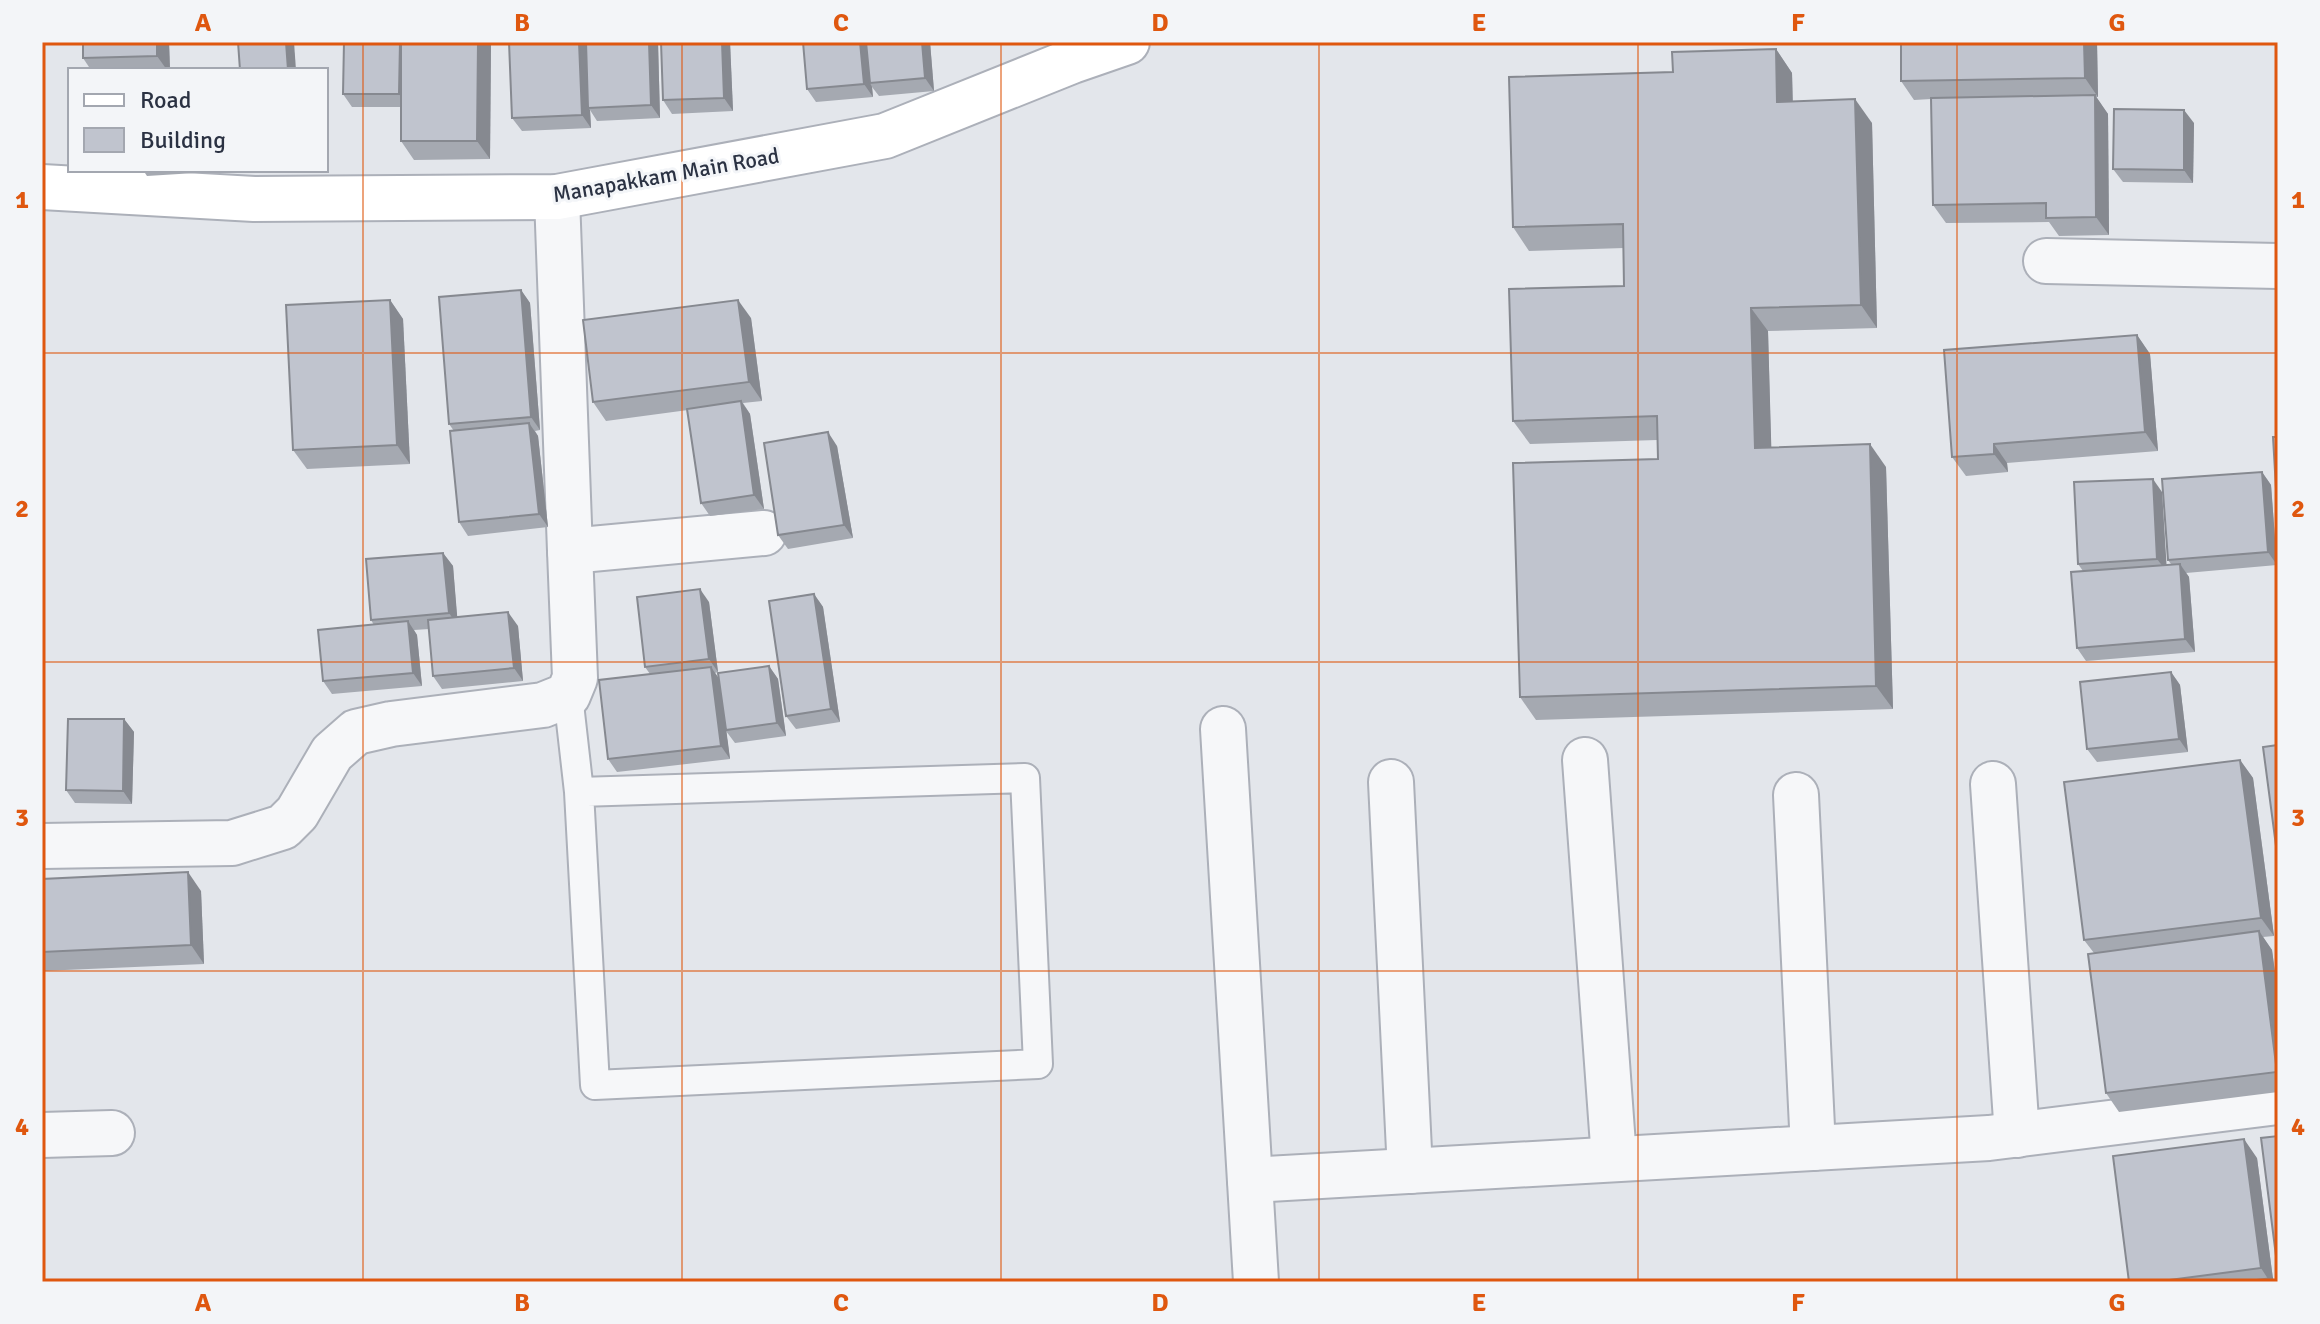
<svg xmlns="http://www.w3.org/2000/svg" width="2320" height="1324" font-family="Signika,sans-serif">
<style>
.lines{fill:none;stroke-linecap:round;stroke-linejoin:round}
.lane-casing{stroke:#acb0b9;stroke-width:32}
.street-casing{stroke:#acb0b9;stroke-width:48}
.secondary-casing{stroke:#acb0b9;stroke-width:48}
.lane{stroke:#f6f7f9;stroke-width:28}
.street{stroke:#f6f7f9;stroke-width:44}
.secondary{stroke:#fff;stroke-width:44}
.wall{fill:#a5a9b1}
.shaded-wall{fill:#868990}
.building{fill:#c0c4ce;stroke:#868990;stroke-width:2}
.grid{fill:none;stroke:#df570f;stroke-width:2;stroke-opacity:0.55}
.labels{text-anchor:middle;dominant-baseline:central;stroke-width:6;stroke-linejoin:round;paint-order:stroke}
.street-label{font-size:22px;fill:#2b3243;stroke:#f3f5f8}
.neatline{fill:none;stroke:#df570f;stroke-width:3}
.grid-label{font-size:26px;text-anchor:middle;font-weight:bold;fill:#df570f}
</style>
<rect width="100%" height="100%" fill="#e3e6eb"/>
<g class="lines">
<!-- lane casing -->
<g class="lane-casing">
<polyline id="lane" points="568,695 579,792 595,1085 1038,1064 1025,778 579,792"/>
</g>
<!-- street casing -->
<g class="street-casing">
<g id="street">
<polyline points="557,197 570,551 764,533"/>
<polyline points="2046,261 2278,266"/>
<polyline points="1223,729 1256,1282"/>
<polyline points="1585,760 1614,1159"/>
<polyline points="1391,782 1410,1171"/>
<polyline points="1993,784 2017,1135"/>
<polyline points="1796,795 1813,1148"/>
<polyline points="42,846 232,843 283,827 297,813 332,753 356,732 391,724 543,705 568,695 575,678 570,551"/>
<polyline points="42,1135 112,1133"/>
<polyline points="1250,1180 1989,1138 2278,1102"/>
</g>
</g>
<!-- secondary casing -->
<g class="secondary-casing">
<polyline id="secondary" points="42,187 254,199 557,197 885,136 1072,61 1127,42"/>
</g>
<!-- lane -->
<use href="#lane" class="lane"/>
<!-- street -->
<use href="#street" class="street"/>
<!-- secondary -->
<use href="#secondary" class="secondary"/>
</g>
<!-- wall -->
<g class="wall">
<polygon points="169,42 170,70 91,70 83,58"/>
<polygon points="344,42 491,42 490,159 414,160 401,141 401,107 352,107 343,94"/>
<polygon points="509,42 658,42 660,118 597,121 590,110 591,128 522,131 512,118"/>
<polygon points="730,42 733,111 672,114 663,100"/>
<polygon points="803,42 930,42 934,91 879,96 872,87 873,97 816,102 807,89"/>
<polygon points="1901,42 2097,42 2098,97 2096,97 2108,114 2109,235 2059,236 2049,222 1946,223 1933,205 1931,99 1914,100 1901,81"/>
<polygon points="1776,49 1792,73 1793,101 1872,123 1877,328 1768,331 1771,448 1886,467 1893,709 1536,720 1520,697 1658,459 1657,440 1530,444 1513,421 1624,286 1624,248 1529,251 1513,227 1673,72"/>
<polygon points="2194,123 2193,183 2123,182 2113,169"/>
<polygon points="143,170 195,170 195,173 147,176"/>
<polygon points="521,290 530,303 540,430 535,431 538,436 548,527 468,536 459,522 454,431 449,424"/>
<polygon points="390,300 403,319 410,464 307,469 293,450"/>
<polygon points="751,318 762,401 743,403 750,414 764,509 710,516 701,503 688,410 606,421 593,402"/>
<polygon points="2137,335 2150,354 2158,451 2007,463 2008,472 1966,476 1952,457"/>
<polygon points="837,446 853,538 788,549 778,535"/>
<polygon points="2262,472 2271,485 2277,565 2186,573 2189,577 2195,652 2086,661 2077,648 2083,571 2078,564 2162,492 2166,565 2171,564 2168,560"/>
<polygon points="443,553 453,566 457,618 518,626 523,681 442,689 433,676 429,629 414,630 417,635 422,686 332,694 323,681 374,625 371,620"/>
<polygon points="814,594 823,607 840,722 796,729 786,716"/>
<polygon points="709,602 718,672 715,673 718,678 769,666 778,679 786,736 735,743 726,731 730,759 617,772 608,759 650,674 645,667"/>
<polygon points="2171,672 2180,685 2188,752 2097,762 2087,749"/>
<polygon points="124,719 134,732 132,804 75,803 66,790"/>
<polygon points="2240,760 2253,778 2274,936 2263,937 2272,950 2278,995 2278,1092 2119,1112 2106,1093 2094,953 2084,940"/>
<polygon points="42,879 201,891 204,964 42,971"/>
<polygon points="2257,1158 2273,1279 2275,1282 2129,1282"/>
</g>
<!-- shaded-wall -->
<g class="shaded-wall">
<polygon points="157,42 169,42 170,70 167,70 157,56"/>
<polygon points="286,42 294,42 296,70 288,70"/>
<polygon points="400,42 409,42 408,107 399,94"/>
<polygon points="478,42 491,42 490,159 477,141"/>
<polygon points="579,42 588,42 588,108 590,110 591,128 582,115"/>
<polygon points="649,42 658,42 660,118 651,105"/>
<polygon points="722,42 730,42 733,111 724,98"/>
<polygon points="860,42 868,42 870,83 872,87 873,97 864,84"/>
<polygon points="922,42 930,42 934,91 925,78"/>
<polygon points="2084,42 2097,42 2098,97 2085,78"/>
<polygon points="1776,49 1792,73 1793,125 1777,102"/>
<polygon points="2095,95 2108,114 2109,235 2096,217"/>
<polygon points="1855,99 1872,123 1877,328 1861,305"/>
<polygon points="2184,110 2194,123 2193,183 2184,170"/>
<polygon points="521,290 530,303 540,430 531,417"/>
<polygon points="390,300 403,319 410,464 397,445"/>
<polygon points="738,300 751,318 762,401 749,382"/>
<polygon points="1751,308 1768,331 1772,471 1755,448"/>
<polygon points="2137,335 2150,354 2158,451 2145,432"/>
<polygon points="741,401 750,414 764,509 754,495"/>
<polygon points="529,423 538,436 548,527 539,514"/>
<polygon points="828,432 837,446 853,538 844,525"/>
<polygon points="1870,444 1886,467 1893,709 1876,686"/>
<polygon points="1994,444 2007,463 2008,472 1994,454"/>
<polygon points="2262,472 2271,485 2277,565 2268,552"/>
<polygon points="2153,479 2162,492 2167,572 2157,559"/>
<polygon points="443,553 453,566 458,626 449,613"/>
<polygon points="2180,564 2189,577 2195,652 2185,639"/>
<polygon points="700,589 709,602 718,672 709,659"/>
<polygon points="814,594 823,607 840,722 831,709"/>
<polygon points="508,612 518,626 523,681 514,668"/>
<polygon points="408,621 417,635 422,686 413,673"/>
<polygon points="769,666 778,679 786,736 777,723"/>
<polygon points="711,667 720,680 730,759 721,746"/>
<polygon points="2171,672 2180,685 2188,752 2179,739"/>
<polygon points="124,719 134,732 132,804 123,791"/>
<polygon points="2240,760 2253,778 2274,936 2261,918"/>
<polygon points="188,872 201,891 204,964 191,945"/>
<polygon points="2259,931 2272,950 2278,995 2278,1073"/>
<polygon points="2244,1139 2257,1158 2273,1279 2275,1282 2270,1282 2261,1268"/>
</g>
<!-- building -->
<g class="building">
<polygon points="83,42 157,42 157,56 83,58"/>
<polygon points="238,42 286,42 288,70 240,70"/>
<polygon points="344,42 400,42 399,94 343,94"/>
<polygon points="401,42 478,42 477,141 401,141"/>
<polygon points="509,42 579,42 582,115 512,118"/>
<polygon points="586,42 649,42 651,105 588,108"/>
<polygon points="661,42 722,42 724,98 663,100"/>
<polygon points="803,42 860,42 864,84 807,89"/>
<polygon points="866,42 922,42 925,78 870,83"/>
<polygon points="1901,42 2084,42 2085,78 1901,81"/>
<polygon points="1776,49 1777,102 1855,99 1861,305 1751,308 1755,448 1870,444 1876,686 1520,697 1513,463 1658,459 1657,416 1513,421 1509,289 1624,286 1623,224 1513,227 1509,77 1673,72 1672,52"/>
<polygon points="2095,95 2096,217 2046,218 2046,203 1933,205 1931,98"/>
<polygon points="2114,109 2184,110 2184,170 2113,169"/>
<polygon points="521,290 531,417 449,424 439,297"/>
<polygon points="390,300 397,445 293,450 286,305"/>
<polygon points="738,300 749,382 593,402 583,320"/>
<polygon points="2137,335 2145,432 1994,444 1994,454 1952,457 1944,350"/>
<polygon points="741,401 754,495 701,503 687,409"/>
<polygon points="529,423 539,514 459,522 450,431"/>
<polygon points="828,432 844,525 778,535 764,443"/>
<polygon points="2273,437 2278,437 2278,523"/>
<polygon points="2262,472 2268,552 2168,560 2162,479"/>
<polygon points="2153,479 2157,559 2078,564 2074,482"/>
<polygon points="443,553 449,613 371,620 366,559"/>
<polygon points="2180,564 2185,639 2077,648 2071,572"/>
<polygon points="700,589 709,659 645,667 637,597"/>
<polygon points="814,594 831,709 786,716 769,601"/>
<polygon points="508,612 514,668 433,676 428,620"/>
<polygon points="408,621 413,673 323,681 318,630"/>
<polygon points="769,666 777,723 726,730 718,673"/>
<polygon points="711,667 721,746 608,759 599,680"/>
<polygon points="2171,672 2179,739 2087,749 2080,682"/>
<polygon points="68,719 124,719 123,791 66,790"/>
<polygon points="2278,745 2278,861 2263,747"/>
<polygon points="2240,760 2261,918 2084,940 2064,782"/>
<polygon points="188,872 191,945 42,952 42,879"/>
<polygon points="2259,931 2277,1072 2106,1093 2088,954"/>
<polygon points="2278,1136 2278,1256 2276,1256 2261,1138"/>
<polygon points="2244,1139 2261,1268 2154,1282 2129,1282 2113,1156"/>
<polygon points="2272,1278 2273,1282 2240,1282"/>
</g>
<!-- grid -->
<path class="grid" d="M363 42V1282M682 42V1282M1001 42V1282M1319 42V1282M1638 42V1282M1957 42V1282M42 353H2278M42 662H2278M42 971H2278"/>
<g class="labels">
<!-- street labels -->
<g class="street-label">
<text transform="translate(666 175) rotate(-10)">Manapakkam Main Road</text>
</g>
</g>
<!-- border -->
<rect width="2320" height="1324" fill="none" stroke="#f3f5f8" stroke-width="88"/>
<!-- legend -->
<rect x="68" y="68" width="260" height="104" fill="#f3f5f8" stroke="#a3a7b0" stroke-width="2"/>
<rect x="84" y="94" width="40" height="12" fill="#ffffff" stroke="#a3a7b0" stroke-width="2"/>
<text x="140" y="108" font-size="24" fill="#2b3243">Road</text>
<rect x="84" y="128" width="40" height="24" fill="#c0c4ce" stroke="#a3a7b0" stroke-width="2"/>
<text x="140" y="148" font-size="24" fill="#2b3243">Building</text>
<rect x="44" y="44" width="2232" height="1236" class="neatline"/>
<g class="grid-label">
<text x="203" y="31">A</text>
<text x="522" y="31">B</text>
<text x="841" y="31">C</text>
<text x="1160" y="31">D</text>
<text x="1479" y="31">E</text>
<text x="1798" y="31">F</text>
<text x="2117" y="31">G</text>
<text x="22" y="208">1</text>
<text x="2298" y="208">1</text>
<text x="22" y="517">2</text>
<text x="2298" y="517">2</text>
<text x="22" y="826">3</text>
<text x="2298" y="826">3</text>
<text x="22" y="1135">4</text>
<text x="2298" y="1135">4</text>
<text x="203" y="1311">A</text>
<text x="522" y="1311">B</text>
<text x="841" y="1311">C</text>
<text x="1160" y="1311">D</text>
<text x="1479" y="1311">E</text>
<text x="1798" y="1311">F</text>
<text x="2117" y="1311">G</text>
</g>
</svg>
